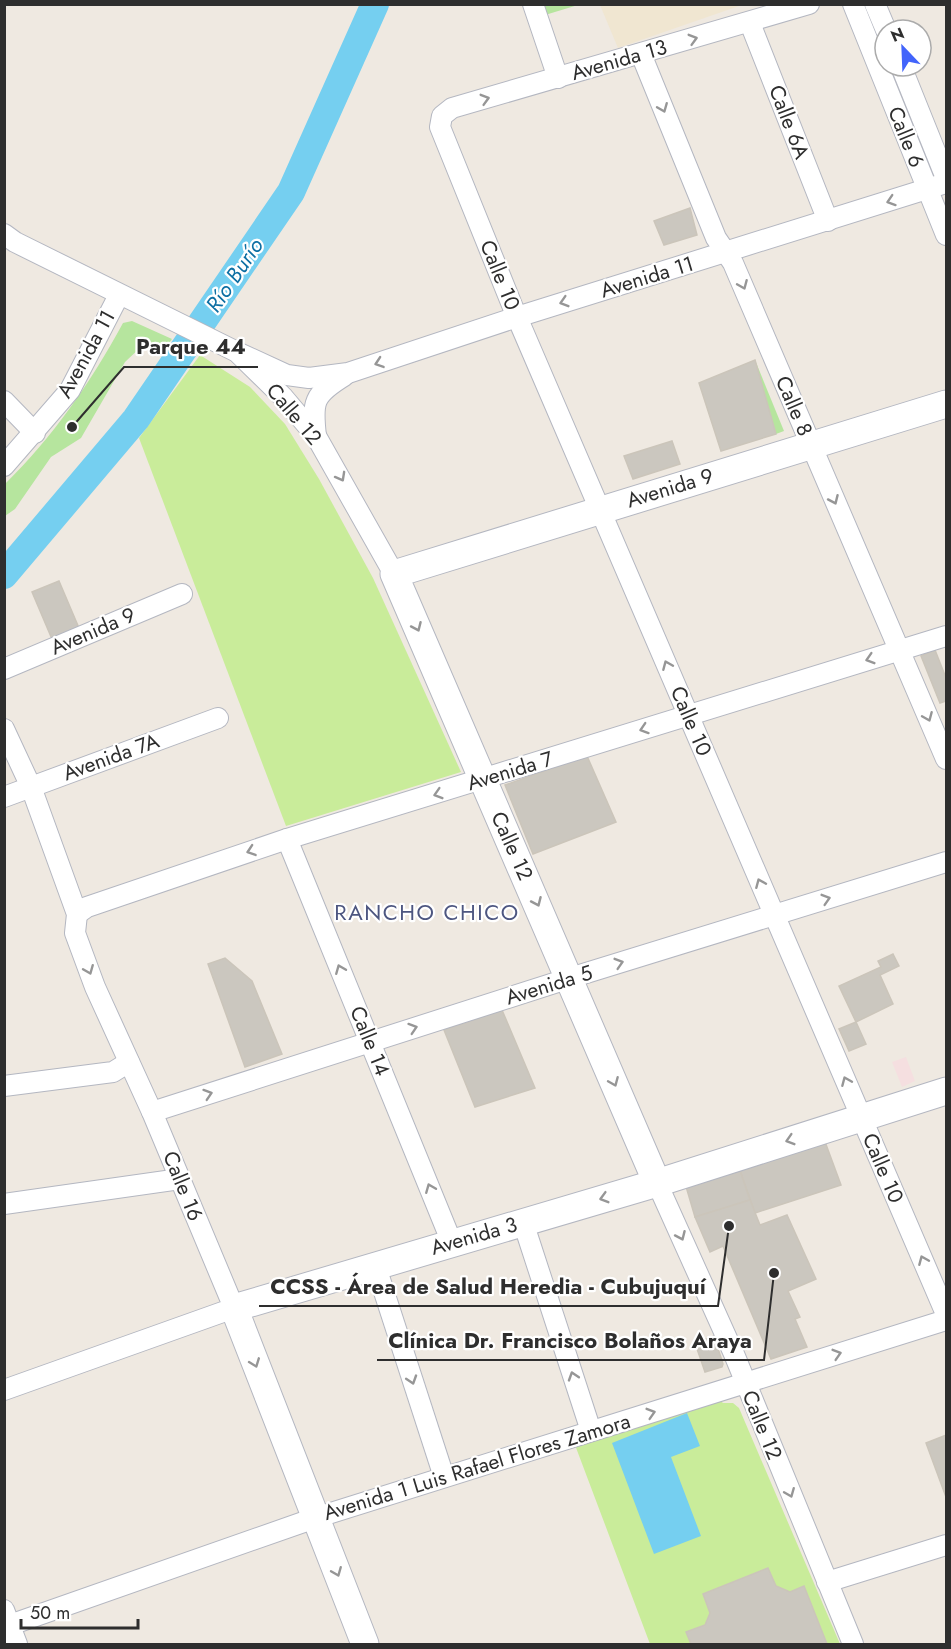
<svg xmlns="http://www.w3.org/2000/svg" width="951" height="1649" font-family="Jost,sans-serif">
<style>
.education{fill:#f0e6d1}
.medical{fill:#f5dfe0}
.green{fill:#b6e59e}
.pitch{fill:#c9ec9a}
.water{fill:#75cff0}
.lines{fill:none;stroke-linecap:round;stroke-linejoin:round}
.river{stroke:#75cff0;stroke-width:28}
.building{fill:#cbc7bf;stroke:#cbc5ba;stroke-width:1.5}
.street-casing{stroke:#b4b7c1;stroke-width:22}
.secondary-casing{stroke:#b4b7c1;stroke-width:29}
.street{stroke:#fff;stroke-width:20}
.secondary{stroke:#fff;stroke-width:27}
.oneway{stroke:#969696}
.labels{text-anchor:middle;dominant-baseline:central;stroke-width:4.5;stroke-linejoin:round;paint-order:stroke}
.street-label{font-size:21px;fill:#2e2e2e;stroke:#fff}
.water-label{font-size:22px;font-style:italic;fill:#0d6fa3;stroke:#fff}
.neighbourhood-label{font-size:22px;letter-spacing:1.5px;fill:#4d5680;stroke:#fff}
.leader{fill:none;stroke:#2e2e2e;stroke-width:2}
.callout-dot{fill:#2e2e2e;stroke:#fff;stroke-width:2}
.callout-label{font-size:22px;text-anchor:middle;font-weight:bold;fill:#2e2e2e;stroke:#fff;stroke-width:4.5;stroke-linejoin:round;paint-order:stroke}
</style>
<rect width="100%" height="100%" fill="#efe9e1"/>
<!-- education -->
<polygon class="education" points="600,5 742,5 618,48"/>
<!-- medical -->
<polygon class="medical" points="906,1057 915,1081 902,1087 892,1062"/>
<!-- green -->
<g class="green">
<polygon points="542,4 578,5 545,15"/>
<path d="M132 321 172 339 164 349 142 346 125 362 81 438 51 457 15 509 5 516V484C53 437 91 382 123 323Z"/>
<polygon points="755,360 784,431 776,434"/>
</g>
<!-- pitch -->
<g class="pitch">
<polygon points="200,355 250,387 285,424 319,479 373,578 461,772 286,826 139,438"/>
<polygon points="714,1395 723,1403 733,1403 739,1408 840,1644 650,1644 575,1445"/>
</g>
<!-- water -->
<polygon class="water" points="687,1413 700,1446 671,1457 701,1536 654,1554 612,1443"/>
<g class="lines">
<!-- river -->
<polyline class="river" points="4,575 136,419 291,192 375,4"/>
</g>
<!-- building -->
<g class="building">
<polygon points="690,208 697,235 664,245 654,221"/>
<polygon points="755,360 776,434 721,451 699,383"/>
<polygon points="672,441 680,464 633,479 624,456"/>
<polygon points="59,581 79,628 52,639 32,592"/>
<polygon points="935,650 946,678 946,701 940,703 921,656"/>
<polygon points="587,756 616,822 533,854 505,785"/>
<polygon points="893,954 899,966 880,975 893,1004 856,1022 839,986 881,967 878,961"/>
<polygon points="225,958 252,981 282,1054 245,1067 208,964"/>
<polygon points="502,1010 535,1088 475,1107 444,1030"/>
<polygon points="856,1022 866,1044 849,1051 839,1029"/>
<polygon points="824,1139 841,1185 755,1213 738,1165"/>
<polygon points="738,1165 750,1200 695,1217 685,1183"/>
<polygon points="750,1200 760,1225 787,1215 816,1279 788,1291 800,1317 795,1319 807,1347 771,1359 723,1246 710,1252 695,1217"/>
<polygon points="714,1336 723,1364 722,1367 705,1372 695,1343"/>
<polygon points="946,1435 946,1497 926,1443"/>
<polygon points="768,1568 776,1586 790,1592 804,1586 827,1644 691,1644 686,1632 705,1625 710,1613 703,1594"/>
</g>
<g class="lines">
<!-- street casing -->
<g class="street-casing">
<g id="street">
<polyline points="533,4 558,78"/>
<polyline points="809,4 452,108 442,116 440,127 514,310 946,1314"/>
<polyline points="853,4 946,235"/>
<polyline points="875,4 886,30"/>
<polyline points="750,23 828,221"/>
<polyline points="641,54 716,238 733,263 946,759"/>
<polyline points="901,66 946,178"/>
<polyline points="4,234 15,242 237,352 283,397 316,436 394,574"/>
<polyline points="237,352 287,375 309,378 348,373 517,317 946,183"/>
<polyline points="4,401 35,433"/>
<path d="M316 436C312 402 313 395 344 376"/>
<polyline points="4,466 70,390 119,295"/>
<polyline points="4,669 182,594"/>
<polyline points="4,729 31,787 77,914 75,933 95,987 152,1112 234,1308 4,1390"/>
<polyline points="4,797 218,718"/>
<polyline points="287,839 452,1243"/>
<polyline points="77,914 87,907 287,839 946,636"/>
<polyline points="4,1086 113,1072 129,1062"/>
<polyline points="152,1112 570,978 946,862"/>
<polyline points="657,1183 734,1354 853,1644"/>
<polyline points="4,1204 180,1179"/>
<polyline points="523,1222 591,1431"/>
<polyline points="375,1264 444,1477"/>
<polyline points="827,1582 946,1545"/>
<polyline points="4,1610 17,1644"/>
<polyline points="10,1625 315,1518 946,1320"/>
</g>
</g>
<!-- secondary casing -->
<g class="secondary-casing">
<g id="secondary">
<polyline points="657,1183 394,574 946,404"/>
<polyline points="365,1644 234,1308 657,1183 946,1091"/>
</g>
</g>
<!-- street -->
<use href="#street" class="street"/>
<!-- secondary -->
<use href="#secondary" class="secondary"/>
</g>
<!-- one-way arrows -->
<defs><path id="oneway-chevron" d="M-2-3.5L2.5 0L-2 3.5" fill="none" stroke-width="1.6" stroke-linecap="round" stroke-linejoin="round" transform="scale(1.5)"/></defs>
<g class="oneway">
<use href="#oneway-chevron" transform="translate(693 39) rotate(-16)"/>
<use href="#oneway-chevron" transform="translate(485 99) rotate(-16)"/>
<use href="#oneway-chevron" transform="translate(663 108) rotate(68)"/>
<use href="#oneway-chevron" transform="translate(891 201) rotate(162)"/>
<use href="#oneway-chevron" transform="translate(743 285) rotate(67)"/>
<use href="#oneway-chevron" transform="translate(564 302) rotate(163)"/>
<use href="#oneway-chevron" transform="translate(379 363) rotate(161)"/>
<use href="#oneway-chevron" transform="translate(341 477) rotate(61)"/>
<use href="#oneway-chevron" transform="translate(834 500) rotate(66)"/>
<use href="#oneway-chevron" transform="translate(417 627) rotate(66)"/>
<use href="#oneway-chevron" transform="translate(870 659) rotate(163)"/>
<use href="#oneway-chevron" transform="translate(667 665) rotate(-113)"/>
<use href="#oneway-chevron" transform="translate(928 717) rotate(67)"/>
<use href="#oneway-chevron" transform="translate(644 729) rotate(162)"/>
<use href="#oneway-chevron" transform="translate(438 794) rotate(163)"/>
<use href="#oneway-chevron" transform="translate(251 851) rotate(161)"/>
<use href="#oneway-chevron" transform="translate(760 883) rotate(-113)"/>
<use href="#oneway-chevron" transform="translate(826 899) rotate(-17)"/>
<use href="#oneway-chevron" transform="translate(537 902) rotate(66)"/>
<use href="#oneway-chevron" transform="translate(619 963) rotate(-17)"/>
<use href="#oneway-chevron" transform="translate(340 969) rotate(-112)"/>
<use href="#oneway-chevron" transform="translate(89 970) rotate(68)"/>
<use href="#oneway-chevron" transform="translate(413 1028) rotate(-18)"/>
<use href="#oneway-chevron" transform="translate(846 1081) rotate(-113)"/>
<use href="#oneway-chevron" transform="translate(614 1082) rotate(67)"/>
<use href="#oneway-chevron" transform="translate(208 1094) rotate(-18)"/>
<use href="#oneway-chevron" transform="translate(790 1140) rotate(163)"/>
<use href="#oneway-chevron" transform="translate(430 1188) rotate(-112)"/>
<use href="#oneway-chevron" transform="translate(604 1198) rotate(164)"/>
<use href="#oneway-chevron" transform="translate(681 1236) rotate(66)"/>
<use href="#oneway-chevron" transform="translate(923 1260) rotate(-113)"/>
<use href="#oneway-chevron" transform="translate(837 1354) rotate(-17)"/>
<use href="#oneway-chevron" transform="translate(255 1363) rotate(69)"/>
<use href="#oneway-chevron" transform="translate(573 1376) rotate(-108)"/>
<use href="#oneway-chevron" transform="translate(412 1380) rotate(72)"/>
<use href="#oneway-chevron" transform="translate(651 1413) rotate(-17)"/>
<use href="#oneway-chevron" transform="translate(790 1493) rotate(68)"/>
<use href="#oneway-chevron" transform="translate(337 1572) rotate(68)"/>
</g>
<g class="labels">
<!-- street labels -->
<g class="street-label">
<text transform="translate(619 60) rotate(-16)">Avenida 13</text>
<text transform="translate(789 122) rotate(69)">Calle 6A</text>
<text transform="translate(906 137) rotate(68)">Calle 6</text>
<text transform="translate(500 275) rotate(68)">Calle 10</text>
<text transform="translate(647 277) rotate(-17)">Avenida 11</text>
<text transform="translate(86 354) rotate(-61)">Avenida 11</text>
<text transform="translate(794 406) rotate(67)">Calle 8</text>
<text transform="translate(294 414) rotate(50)">Calle 12</text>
<text transform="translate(670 488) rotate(-17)">Avenida 9</text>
<text transform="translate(93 631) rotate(-23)">Avenida 9</text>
<text transform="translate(691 721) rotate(67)">Calle 10</text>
<text transform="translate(111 757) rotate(-20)">Avenida 7A</text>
<text transform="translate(510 771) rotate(-17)">Avenida 7</text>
<text transform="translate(512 846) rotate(66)">Calle 12</text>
<text transform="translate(549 985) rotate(-17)">Avenida 5</text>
<text transform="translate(370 1041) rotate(68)">Calle 14</text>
<text transform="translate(883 1168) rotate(67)">Calle 10</text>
<text transform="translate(183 1186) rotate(68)">Calle 16</text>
<text transform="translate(474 1236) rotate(-16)">Avenida 3</text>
<text transform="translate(762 1425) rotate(68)">Calle 12</text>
<text transform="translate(477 1467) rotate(-17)">Avenida 1 Luis Rafael Flores Zamora</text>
</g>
<!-- water labels -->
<g class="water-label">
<text transform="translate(234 275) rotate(-56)">Río Burío</text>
</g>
<!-- neighbourhood labels -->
<g class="neighbourhood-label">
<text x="427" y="912">RANCHO CHICO</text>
</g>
</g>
<!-- callouts -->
<path class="leader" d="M72 427L124 367H258M729 1226L718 1306H259M774 1273L764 1360H377"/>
<g class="callout-dot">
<circle cx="72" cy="427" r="6"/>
<circle cx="729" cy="1226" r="6"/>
<circle cx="774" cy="1273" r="6"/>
</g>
<g class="callout-label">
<text x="191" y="354">Parque 44</text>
<text x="488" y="1294">CCSS - Área de Salud Heredia - Cubujuquí</text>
<text x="570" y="1348">Clínica Dr. Francisco Bolaños Araya</text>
</g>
<!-- border -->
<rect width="951" height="1649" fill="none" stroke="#2e2e2e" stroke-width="12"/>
<!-- north arrow -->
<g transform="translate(903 48) rotate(337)"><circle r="28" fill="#ffffff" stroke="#ababab" stroke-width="1.5"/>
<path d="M0-4.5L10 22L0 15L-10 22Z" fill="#4264fb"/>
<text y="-9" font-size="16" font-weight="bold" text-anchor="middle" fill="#2e2e2e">N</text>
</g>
<!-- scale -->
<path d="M21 1619v9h117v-9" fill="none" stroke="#2e2e2e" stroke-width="3"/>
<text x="30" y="1619" font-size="18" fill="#2e2e2e" stroke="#ffffff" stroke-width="4.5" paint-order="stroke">50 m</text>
</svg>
